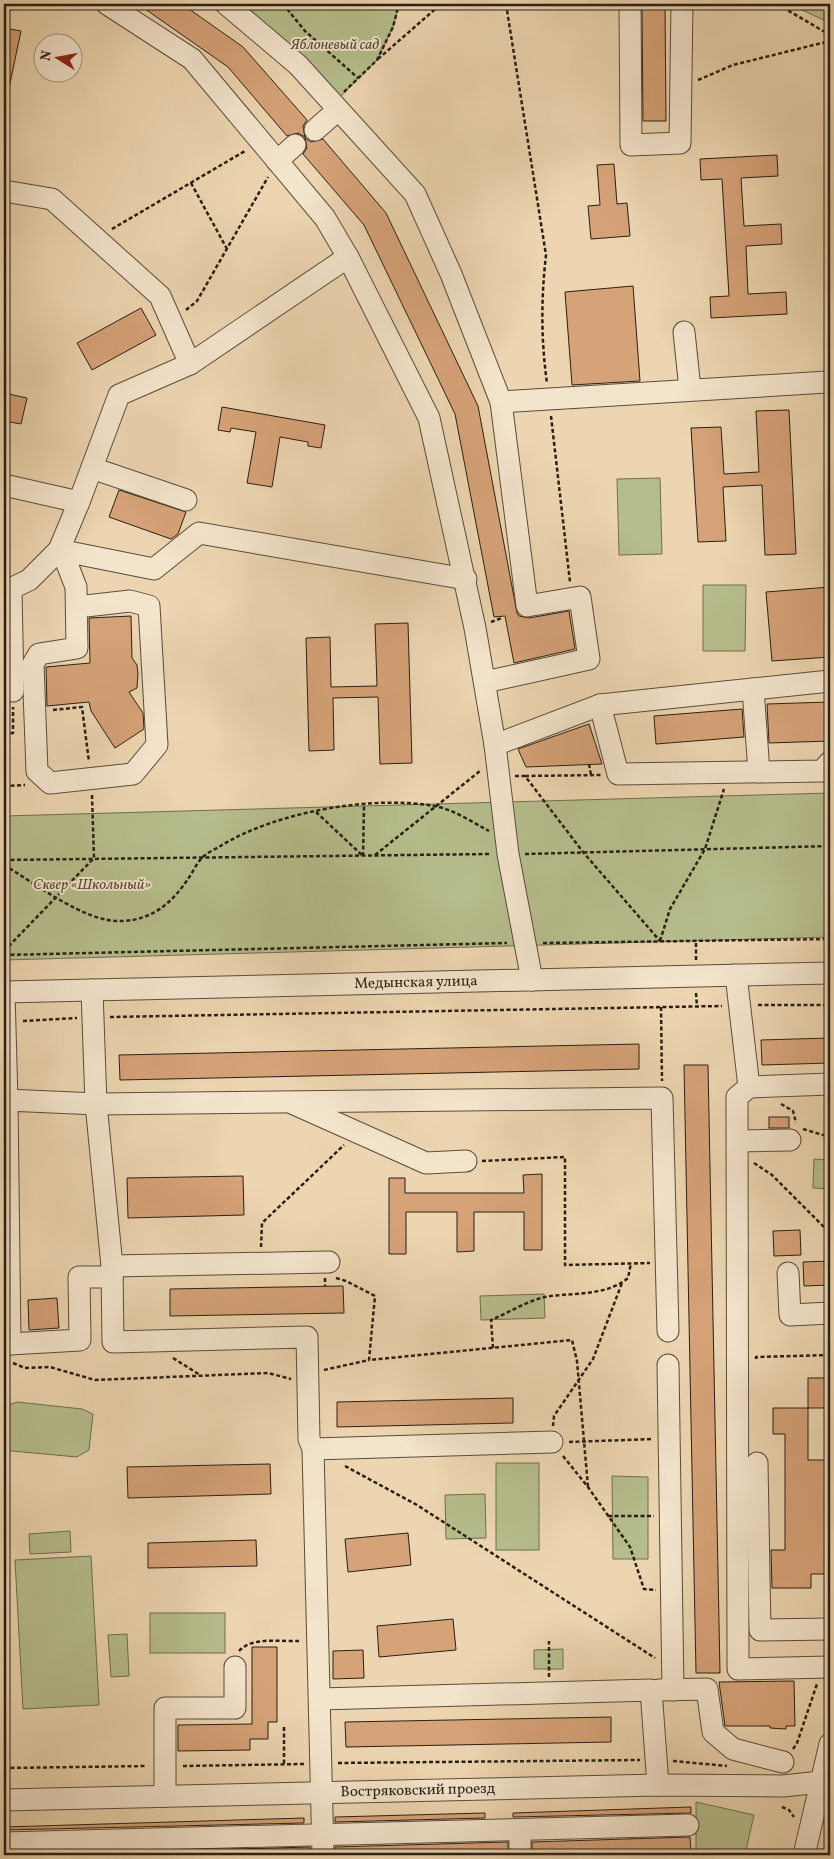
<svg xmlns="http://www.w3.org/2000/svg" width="834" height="1859" font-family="Vollkorn,serif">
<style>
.green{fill:#b6bd8c;stroke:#706e50}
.building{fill:#d6a278;stroke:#2a1f15}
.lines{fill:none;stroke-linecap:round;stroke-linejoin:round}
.minor-casing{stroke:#5a4c3c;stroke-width:23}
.path{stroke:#2a1f15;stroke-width:2.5;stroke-dasharray:4 2.5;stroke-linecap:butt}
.minor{stroke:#f3e4cc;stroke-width:21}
.labels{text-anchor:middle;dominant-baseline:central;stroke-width:4;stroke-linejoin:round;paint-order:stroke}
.park-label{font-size:15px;font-style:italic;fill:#544e39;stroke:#f3e4cc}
.street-label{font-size:15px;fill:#2a1f15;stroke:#f3e4cc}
</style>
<rect width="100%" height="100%" fill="#ecd5b0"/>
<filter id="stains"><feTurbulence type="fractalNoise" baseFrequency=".004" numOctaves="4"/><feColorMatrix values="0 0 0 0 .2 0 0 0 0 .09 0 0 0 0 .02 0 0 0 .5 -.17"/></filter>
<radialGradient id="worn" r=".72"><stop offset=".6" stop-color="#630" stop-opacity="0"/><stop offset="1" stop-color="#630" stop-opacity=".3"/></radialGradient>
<!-- green -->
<g class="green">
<polygon points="226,4 399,4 393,27 377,60 333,104"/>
<polygon points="802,4 830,4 830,23 800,9"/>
<polygon points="660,478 662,554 619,555 617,479"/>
<polygon points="703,585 746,585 745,651 703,651"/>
<polygon points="830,793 830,937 4,960 4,816"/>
<polygon points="814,1159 830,1160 830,1189 813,1188"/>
<polygon points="544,1294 545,1318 481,1320 480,1296"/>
<polygon points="17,1402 82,1409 93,1414 89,1450 77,1457 12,1451 5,1448 6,1406"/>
<rect x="496" y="1463" width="43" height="87"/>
<polygon points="612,1476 648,1477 648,1559 613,1559"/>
<polygon points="485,1494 486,1538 446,1539 445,1495"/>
<polygon points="70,1531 71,1552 30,1554 29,1534"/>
<polygon points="91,1556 99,1705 23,1709 15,1560"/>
<rect x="150" y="1613" width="75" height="40"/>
<polygon points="127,1634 129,1676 111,1677 108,1635"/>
<polygon points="563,1649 563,1669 534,1669 534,1650"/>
<polygon points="696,1802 754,1815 745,1855 696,1855"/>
</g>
<!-- building -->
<g class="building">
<polygon points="138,4 182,4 243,47 307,120 303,126 305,138 311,142 323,139 386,213 478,406 517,613 519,616 529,618 569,611 575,649 514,663 505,616 494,617 455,414 364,225 303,154 307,148 305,137 298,133 287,136 228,67"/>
<polygon points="642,4 665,4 666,121 643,121"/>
<polygon points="4,28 21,31 9,88 4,87"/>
<polygon points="777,155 778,176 741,178 744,226 781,224 782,244 746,246 748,294 786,292 787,314 711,318 710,297 729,296 722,179 701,180 700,159"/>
<polygon points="614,164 617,204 627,203 630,236 591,239 588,206 600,205 597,165"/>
<polygon points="633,286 640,381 572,385 565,292"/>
<polygon points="141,308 156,335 92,370 77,343"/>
<polygon points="4,393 27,398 21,424 4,421"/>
<polygon points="222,407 325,425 321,448 308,446 308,442 280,437 272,487 247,483 256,432 231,428 230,432 218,430"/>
<polygon points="789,410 796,554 765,555 762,485 723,487 726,541 698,542 691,428 721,427 724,474 759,472 756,411"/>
<polygon points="119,490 186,512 178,534 171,539 109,517"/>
<polygon points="830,587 830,657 772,661 766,592"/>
<polygon points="131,616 132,658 137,665 138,674 137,688 129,692 143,713 144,729 115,748 91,711 89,702 47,706 46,667 90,663 89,618"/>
<polygon points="408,623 412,763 380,764 378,697 333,698 334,750 309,751 306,638 330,637 331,687 377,686 375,624"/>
<polygon points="830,702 830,741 769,743 767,704"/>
<polygon points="742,709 744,737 656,744 654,716"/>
<polygon points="589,724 602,764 526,767 518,749"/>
<polygon points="830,1038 830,1063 762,1065 761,1040"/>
<polygon points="639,1044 639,1069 120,1080 119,1055"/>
<polygon points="684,1065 708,1065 720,1673 696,1673"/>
<rect x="769" y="1117" width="20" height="11"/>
<polygon points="542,1174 542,1250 524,1250 524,1212 474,1212 474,1251 457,1252 457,1212 406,1212 406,1254 389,1254 389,1178 405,1178 405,1193 524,1193 523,1175"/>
<polygon points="243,1176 244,1215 128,1218 127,1178"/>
<polygon points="800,1230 801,1255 774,1256 773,1231"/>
<polygon points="830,1261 830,1285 804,1286 803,1262"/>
<polygon points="343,1286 344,1313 170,1316 170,1289"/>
<polygon points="57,1298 59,1328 29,1330 28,1300"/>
<rect x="808" y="1378" width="22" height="30"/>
<polygon points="513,1398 513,1423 337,1427 337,1402"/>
<polygon points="773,1408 808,1408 808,1460 825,1460 825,1473 830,1473 830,1512 825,1512 825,1574 811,1574 811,1588 772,1588 771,1550 785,1550 785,1434 773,1434"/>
<polygon points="270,1464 271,1494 128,1498 127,1467"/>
<polygon points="408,1533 411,1565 348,1572 345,1539"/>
<polygon points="256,1540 257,1566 148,1568 148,1543"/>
<polygon points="453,1619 456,1650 379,1657 377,1626"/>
<polygon points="252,1647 277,1647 277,1722 268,1722 268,1739 250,1739 250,1750 178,1751 178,1725 252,1724"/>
<polygon points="363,1650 364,1678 333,1679 333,1651"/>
<polygon points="794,1681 795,1726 786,1726 786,1729 770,1728 770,1726 725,1726 719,1682"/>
<polygon points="611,1717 611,1742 346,1747 345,1722"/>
<polygon points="691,1807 691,1813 513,1817 513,1813"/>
<polygon points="485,1813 485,1818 335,1822 335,1817"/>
<polygon points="304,1818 304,1823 4,1830 4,1827"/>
<polygon points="690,1837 691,1851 532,1855 532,1842"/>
<polygon points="508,1842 508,1855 485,1855 484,1850 335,1854 335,1847"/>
<polygon points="310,1847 310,1855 14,1855"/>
</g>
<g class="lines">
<!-- minor casing -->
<g class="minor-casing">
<g id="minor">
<polyline points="107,4 192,59 325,218 348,257 429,418 475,628 495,745 508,854 532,980"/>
<polyline points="226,4 298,65 415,194 451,274 501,402 527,606 580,597 589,659 485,682"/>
<polyline points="630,4 631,145 680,143 682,4"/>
<polyline points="315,130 338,110"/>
<polyline points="277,161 295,145"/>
<polyline points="4,191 52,199 160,296 190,364 119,395 79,502"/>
<polyline points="684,332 690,389"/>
<polyline points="190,364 348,257"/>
<polyline points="501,402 827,382"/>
<polyline points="92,468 186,500"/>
<polyline points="4,485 79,502 59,550 154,569 199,533 466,579"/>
<polyline points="62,551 76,587 77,648 39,654 33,664 37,771 50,783 133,774 157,745 149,606 130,601 77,607"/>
<polyline points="11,589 13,691"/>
<polyline points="4,592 29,580 59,550"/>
<polyline points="753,689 759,772"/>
<polyline points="600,705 618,774 822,771 830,762"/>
<polyline points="495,745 600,705 830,681"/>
<polyline points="736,975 749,1087 830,1084"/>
<polyline points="92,990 96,1104 112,1266 113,1342 307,1337 309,1439 313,1449 323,1855"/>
<path id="s1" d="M4 992 830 973"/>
<polyline points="749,1087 737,1097 738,1669 830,1667"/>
<polyline points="4,1100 7,1100 4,992"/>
<polyline points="294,1104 426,1163 466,1161"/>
<polyline points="738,1141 790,1140"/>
<polyline points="112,1266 329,1262"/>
<polyline points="788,1273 790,1315 830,1313"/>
<polyline points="10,1344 80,1340 79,1277 112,1277"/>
<polyline points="4,1345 10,1344 7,1100 96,1104 662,1098 668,1331"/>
<polyline points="668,1365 673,1690"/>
<polyline points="313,1449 552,1442"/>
<polyline points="757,1463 760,1630 830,1629"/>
<polyline points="659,1690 707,1689 713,1732 733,1749 783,1762"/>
<polyline points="320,1699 651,1690 658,1785"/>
<polyline points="165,1796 165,1708 235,1708 235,1667"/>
<path id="s2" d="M4 1800 658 1785 783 1786 830 1781"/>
<polyline points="520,1830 520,1855"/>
<polyline points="4,1843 688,1825"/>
<polyline points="804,1855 830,1744"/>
</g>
</g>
<!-- path -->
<g class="path">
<polyline points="283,4 305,31 358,78"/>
<path d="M506 4 546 255C541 298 541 341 547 383"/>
<polyline points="777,4 830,35"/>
<polyline points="378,59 441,4"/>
<polyline points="698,80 733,65 830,41"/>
<polyline points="344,92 377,60 393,27 399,4"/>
<polyline points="191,183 227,249"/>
<polyline points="112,229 245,151"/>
<polyline points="186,310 197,301 268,177"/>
<polyline points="551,416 570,582"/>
<polyline points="491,622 502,618"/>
<polyline points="53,710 82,707 89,762"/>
<polyline points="4,734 13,733 13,707"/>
<polyline points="589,764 591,775"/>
<polyline points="515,776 525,776 583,852 660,941"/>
<polyline points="525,776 602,775"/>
<polyline points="4,786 25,785"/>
<polyline points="316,812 363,856"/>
<polyline points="525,854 830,846"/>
<polyline points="375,855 480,771"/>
<polyline points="363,856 364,805"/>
<polyline points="4,860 490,854"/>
<path d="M4 865C35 883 85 923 122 921 152 920 172 903 188 879 193 872 197 862 203 857 208 852 216 849 222 845 277 812 371 795 434 806 453 809 472 822 489 831"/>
<polyline points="660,941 670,909 705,849 724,789"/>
<polyline points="543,943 830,939"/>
<polyline points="4,951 94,858 92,795"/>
<polyline points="4,955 507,943"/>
<polyline points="696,960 696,941"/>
<polyline points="696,993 697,1006"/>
<polyline points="758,1005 830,1005"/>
<polyline points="661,1007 662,1081"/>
<polyline points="110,1017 722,1006"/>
<polyline points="23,1021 77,1018"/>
<polyline points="781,1104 793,1111 796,1123"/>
<polyline points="803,1129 830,1137"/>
<polyline points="482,1161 565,1157 565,1265 650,1263"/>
<polyline points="754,1163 772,1175 830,1233"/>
<polyline points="261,1247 262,1223 344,1145"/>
<polyline points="325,1278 325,1286"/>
<polyline points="336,1278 346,1281 375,1296 369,1360 572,1340 577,1361 588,1487"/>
<path d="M493 1348 491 1320C508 1313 527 1301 545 1297 572 1292 605 1297 628 1278L631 1263"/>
<polyline points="173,1358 200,1375"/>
<polyline points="756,1359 756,1357 830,1355"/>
<polyline points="13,1363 25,1368 50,1367 95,1380 268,1373 291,1379"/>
<polyline points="324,1370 369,1360"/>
<polyline points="553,1426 554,1416 593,1359 622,1283"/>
<polyline points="569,1442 653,1439"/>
<polyline points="563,1456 588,1487 630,1547 644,1589 656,1590"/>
<polyline points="345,1466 417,1505 655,1658"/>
<polyline points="608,1516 654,1516"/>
<path d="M239 1651C253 1636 281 1642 300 1641"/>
<polyline points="549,1677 549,1641"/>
<polyline points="284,1727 284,1764"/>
<polyline points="793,1749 797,1743 817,1684"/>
<polyline points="673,1761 727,1766"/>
<polyline points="338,1763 640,1760"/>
<polyline points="183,1766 305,1764"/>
<polyline points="4,1768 147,1766"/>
<polyline points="782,1807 789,1810 794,1817"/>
</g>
<!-- minor -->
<use href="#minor" class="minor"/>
</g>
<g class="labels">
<!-- park labels -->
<g class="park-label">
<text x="335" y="45">Яблоневый сад</text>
<text x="92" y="885">Сквер «Школьный»</text>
</g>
<!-- street labels -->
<g class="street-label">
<text stroke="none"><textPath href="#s1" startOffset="412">Медынская улица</textPath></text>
<text stroke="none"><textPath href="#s2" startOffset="414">Востряковский проезд</textPath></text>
</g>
</g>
<!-- margin -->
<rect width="834" height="1859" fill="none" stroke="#ecd5b0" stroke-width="20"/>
<rect x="5" y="5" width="824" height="1849" fill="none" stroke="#2a1f15" stroke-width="2.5"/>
<rect x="10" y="10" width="814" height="1839" fill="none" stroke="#2a1f15"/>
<!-- north arrow -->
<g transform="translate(58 58) rotate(281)"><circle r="24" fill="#f3e4cc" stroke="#a39583"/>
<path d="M0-4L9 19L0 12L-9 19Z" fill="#8f2418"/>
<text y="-8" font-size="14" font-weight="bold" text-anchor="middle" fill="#2a1f15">N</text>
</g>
<rect width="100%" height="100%" filter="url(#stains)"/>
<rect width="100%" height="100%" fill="url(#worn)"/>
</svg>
